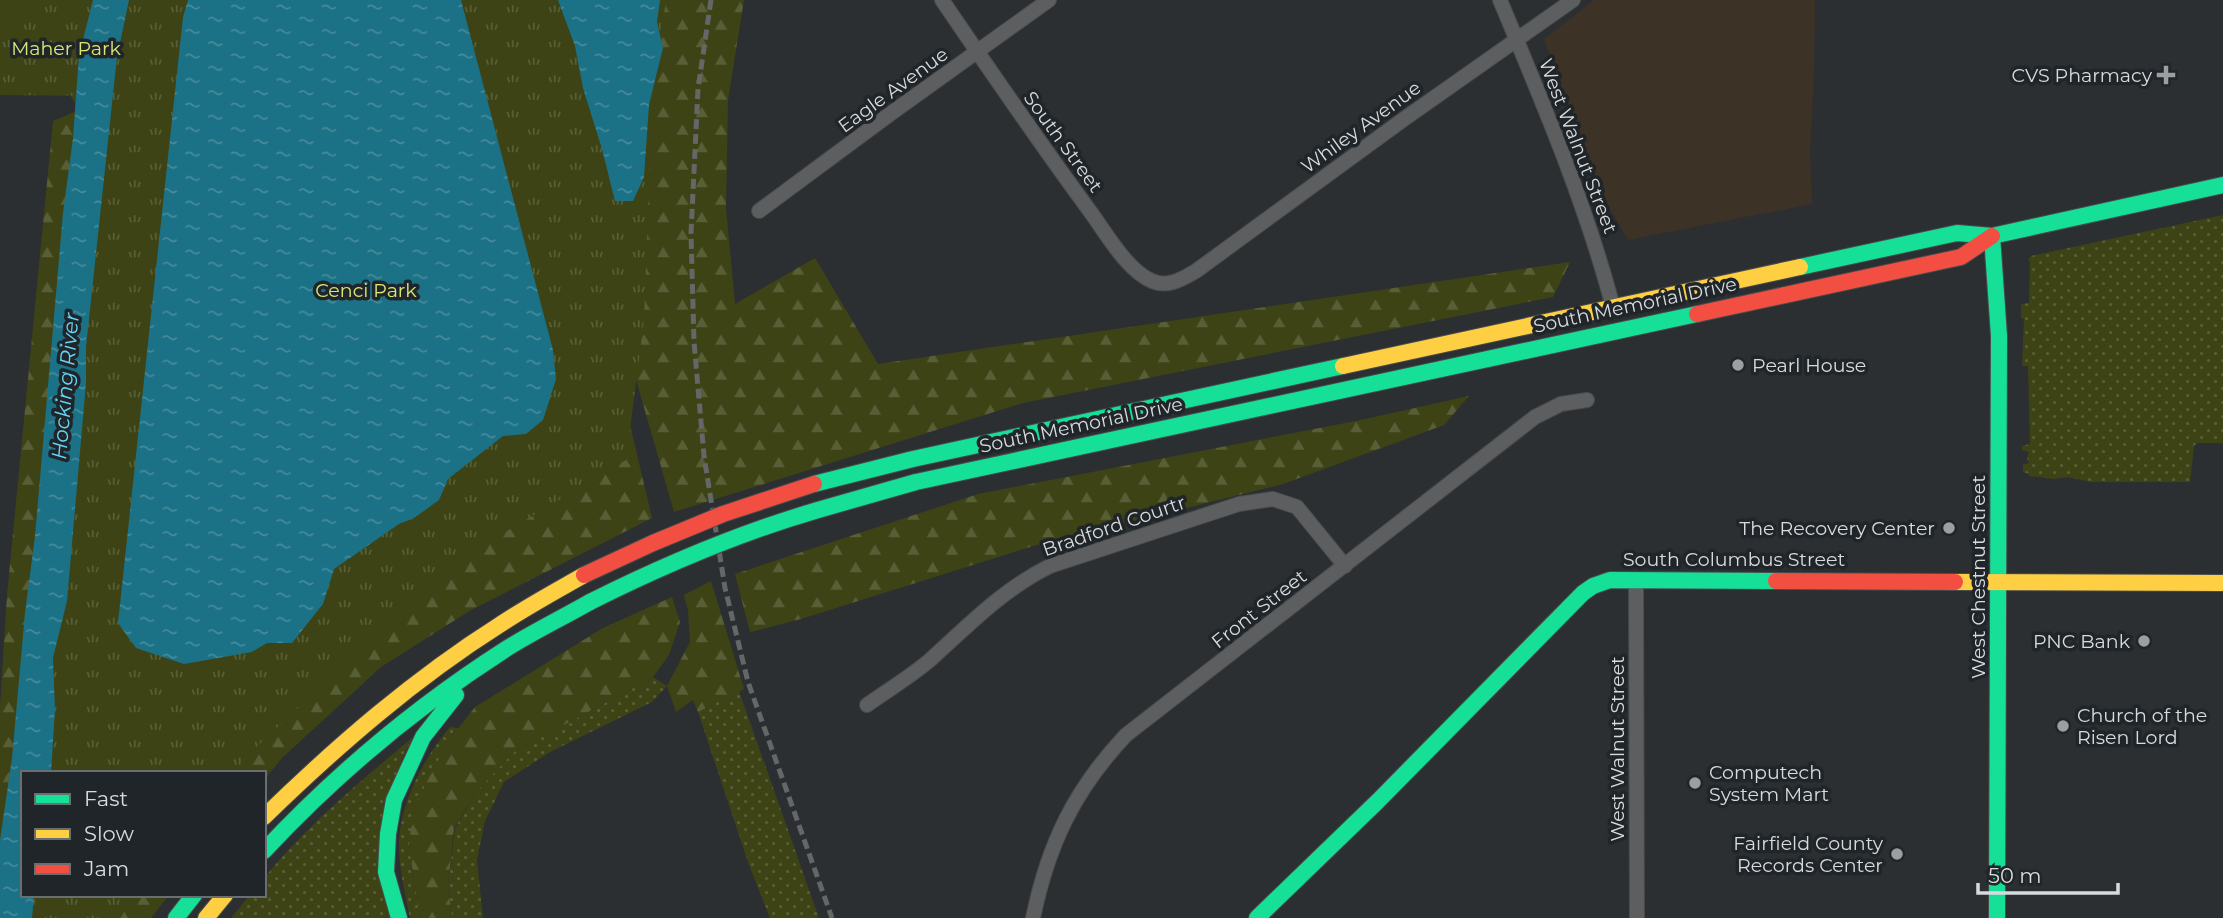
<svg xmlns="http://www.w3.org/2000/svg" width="2223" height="918" font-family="Montserrat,sans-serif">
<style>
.commercial{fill:#3c3226}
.grass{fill:url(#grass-dots)}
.forest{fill:url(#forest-firs)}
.park{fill:url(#park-tufts)}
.garden{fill:#3d4314}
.water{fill:url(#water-ripples)}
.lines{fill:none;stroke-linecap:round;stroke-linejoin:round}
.street-casing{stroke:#474b4c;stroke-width:16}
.fast-casing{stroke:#474b4c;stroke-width:18}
.slow-casing{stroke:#474b4c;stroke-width:18}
.jam-casing{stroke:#474b4c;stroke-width:18}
.street{stroke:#5c5e60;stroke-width:14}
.fast{stroke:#16e098;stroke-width:16}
.slow{stroke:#ffcf43;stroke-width:16}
.jam{stroke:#f24e42;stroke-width:16}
.rail{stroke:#646668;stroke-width:5;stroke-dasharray:10 5;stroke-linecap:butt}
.fast-bridge-casing{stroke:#474b4c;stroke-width:18;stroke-linecap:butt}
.jam-bridge-casing{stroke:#474b4c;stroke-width:18;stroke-linecap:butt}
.fast-bridge{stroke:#16e098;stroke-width:16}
.jam-bridge{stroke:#f24e42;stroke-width:16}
.poi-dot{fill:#9b9fa1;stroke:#202529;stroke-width:2.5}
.labels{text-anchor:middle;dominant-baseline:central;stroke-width:7;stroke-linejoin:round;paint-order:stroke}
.park-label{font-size:19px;fill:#d7e876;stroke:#202529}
.poi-label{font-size:19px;fill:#d7dbdd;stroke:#202529;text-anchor:end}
.street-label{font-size:19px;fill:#d7dbdd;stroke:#202529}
.water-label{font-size:21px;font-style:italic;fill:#63d5f6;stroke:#202529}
</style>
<defs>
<pattern id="grass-dots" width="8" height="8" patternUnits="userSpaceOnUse" patternTransform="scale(1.75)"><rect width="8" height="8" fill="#3d4314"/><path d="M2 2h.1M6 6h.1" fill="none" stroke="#585e36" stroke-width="1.8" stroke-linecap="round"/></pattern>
<pattern id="forest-firs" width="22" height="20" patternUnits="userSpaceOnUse" patternTransform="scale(1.75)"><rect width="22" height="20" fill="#3d4314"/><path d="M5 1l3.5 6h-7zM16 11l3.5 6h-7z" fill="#585e36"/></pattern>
<pattern id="park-tufts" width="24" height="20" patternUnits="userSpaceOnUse" patternTransform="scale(1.75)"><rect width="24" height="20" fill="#3d4314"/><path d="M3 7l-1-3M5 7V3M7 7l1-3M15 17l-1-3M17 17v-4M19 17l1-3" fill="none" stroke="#585e36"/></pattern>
<pattern id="water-ripples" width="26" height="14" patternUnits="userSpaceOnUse" patternTransform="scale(1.75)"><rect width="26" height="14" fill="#1b7186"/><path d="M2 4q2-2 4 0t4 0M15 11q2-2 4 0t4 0" fill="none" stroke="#468b9c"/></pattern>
</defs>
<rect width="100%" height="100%" fill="#2c2f31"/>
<!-- commercial -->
<polygon class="commercial" points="1594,0 1815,0 1814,75 1810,152 1812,204 1628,240 1604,198 1579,137 1544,39"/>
<!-- grass -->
<g class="grass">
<polygon points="2223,215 2223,443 2197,443 2194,446 2190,482 2091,482 2068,477 2054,479 2029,476 2029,474 2023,472 2023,464 2027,464 2029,462 2027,459 2029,452 2022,450 2022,446 2030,444 2028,366 2022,366 2024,319 2021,318 2021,304 2029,303 2030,262 2028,259 2031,256"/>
<polygon points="653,677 667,686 652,702 550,752 504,782 485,821 477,860 483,918 452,918 448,886 455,828 476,792 514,752"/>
<polygon points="739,691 819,918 770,918 749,865 698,712"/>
<path d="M450 727 458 728 448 741 409 846 420 918H410C405 895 400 873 399 849 398 806 423 759 450 727Z"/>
<path d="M413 737 401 761 390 918H231L250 895H264V878C307 825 361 781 413 737Z"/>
</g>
<!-- forest -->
<g class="forest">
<polygon points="162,0 23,773 23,895 0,918 0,707 7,595 53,121 79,110 58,74"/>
<polygon points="660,0 744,0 728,100 726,208 735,304 815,258 878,364 1570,262 1553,297 1023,403 674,512 627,348 649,105 659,65 657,22"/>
<polygon points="1469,396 1444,425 1283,484 1033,546 801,619 750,632 735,574 978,494 1361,420"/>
<polygon points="627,412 652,518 471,610 381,667 282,758 264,780 264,773 206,773"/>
<polygon points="711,581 744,689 698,712 693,700 676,712 667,686 690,642 688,610 684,595"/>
<polygon points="672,597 680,622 669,655 653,677 514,752 476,792 454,828 448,886 452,918 420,918 409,846 413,809 448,741 475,707 603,628"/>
<polygon points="81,895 169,895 151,918 72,918"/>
</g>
<!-- park -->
<polygon class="park" points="0,0 666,0 652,95 644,320 626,460 450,565 248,755 234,773 23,773 23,895 134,895 116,918 0,918 111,96 0,95"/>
<!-- garden -->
<polygon class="garden" points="0,0 20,0 22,34 0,33"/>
<!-- water -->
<g class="water">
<polygon points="93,0 129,0 117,57 86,347 86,383 67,601 53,658 55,710 51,773 23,773 23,895 34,895 32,918 0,918 0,840 12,758 25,613 35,536 63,213 73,138 79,55"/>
<polygon points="188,0 461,0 553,350 556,379 543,420 526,434 503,436 448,479 439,500 414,518 399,524 334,569 323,604 292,643 267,643 252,652 184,664 136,648 118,623 183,17"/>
<polygon points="558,0 660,0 657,22 663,48 649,105 644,177 633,201 615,201 602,149 583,88 575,46"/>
</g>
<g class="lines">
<!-- street casing -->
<g class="street-casing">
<g id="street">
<path d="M942 0C991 72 1040 144 1092 214 1107 235 1128 271 1152 281 1168 288 1182 279 1196 271L1404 119 1573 0"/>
<path d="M1500 0C1542 101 1585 201 1613 307"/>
<polyline points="759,211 890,114 1049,0"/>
<polyline points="1636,580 1637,918"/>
<path d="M867 705C888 690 910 677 930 660 968 626 1003 589 1050 566L1239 504 1273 499 1297 507 1345 566"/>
<path d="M1033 918C1048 845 1074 790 1126 735L1535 417 1561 404 1587 400"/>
</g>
</g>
<!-- fast casing -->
<g class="fast-casing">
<g id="fast">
<polyline points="1992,236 1999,336 1997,918"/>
<polyline points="1800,267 1957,233 1992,236 2223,185"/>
<polyline points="814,484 913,459 1343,366"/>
<polyline points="818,510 916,482 1697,314"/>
<path d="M264 851C336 774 417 706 506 649 533 632 562 618 590 602"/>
<polyline points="176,918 194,895"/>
<polyline points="399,918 386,872 388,834 394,800 423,737 456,695"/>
<polyline points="1257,918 1378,801 1583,593 1593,586 1610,580 1776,581"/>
</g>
</g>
<!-- slow casing -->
<g class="slow-casing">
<g id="slow">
<polyline points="1343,366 1800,267"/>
<polyline points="1955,582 2223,583"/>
<path d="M264 817C337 746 414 679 501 624 528 606 556 591 584 575"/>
<polyline points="206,918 225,895"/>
</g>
</g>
<!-- jam casing -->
<g class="jam-casing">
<g id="jam">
<polyline points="1697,314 1961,257 1992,236"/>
<polyline points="1776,581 1955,582"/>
</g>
</g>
<!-- street -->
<use href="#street" class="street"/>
<!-- fast -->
<use href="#fast" class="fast"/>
<!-- slow -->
<use href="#slow" class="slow"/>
<!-- jam -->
<use href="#jam" class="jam"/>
<!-- rail -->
<polyline class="rail" points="711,0 698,89 691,233 694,342 704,456 725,588 748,682 832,918"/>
<!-- fast-bridge casing -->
<g class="fast-bridge-casing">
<path id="fast-bridge" d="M590 602C664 565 739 533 818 510"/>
</g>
<!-- jam-bridge casing -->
<g class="jam-bridge-casing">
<polyline id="jam-bridge" points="584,575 653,543 723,514 814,484"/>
</g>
<!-- fast-bridge -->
<use href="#fast-bridge" class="fast-bridge"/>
<!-- jam-bridge -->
<use href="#jam-bridge" class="jam-bridge"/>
</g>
<!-- markers -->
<g class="poi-dot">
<path d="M2162.5 64.5h7v7h7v7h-7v7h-7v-7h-7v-7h7z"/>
<circle cx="1738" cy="365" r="7"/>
<circle cx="1949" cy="528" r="7"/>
<circle cx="2144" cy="641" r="7"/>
<circle cx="2063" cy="726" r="7"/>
<circle cx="1695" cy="783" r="7"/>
<circle cx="1897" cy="854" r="7"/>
</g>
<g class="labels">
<!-- park labels -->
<g class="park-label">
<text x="66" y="48">Maher Park</text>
<text x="366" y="290">Cenci Park</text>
</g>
<!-- poi labels -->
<g class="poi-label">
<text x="2152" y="75">CVS Pharmacy</text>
<text x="1752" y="365" text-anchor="start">Pearl House</text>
<text x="1935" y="528">The Recovery Center</text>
<text x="2130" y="641">PNC Bank</text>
<text x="2077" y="715" text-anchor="start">Church of the<tspan x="2077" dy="22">Risen Lord</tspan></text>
<text x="1709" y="772" text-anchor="start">Computech<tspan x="1709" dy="22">System Mart</tspan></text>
<text x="1883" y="843">Fairfield County<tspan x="1883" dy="22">Records Center</tspan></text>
</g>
<!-- street labels -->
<g class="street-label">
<text transform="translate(893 90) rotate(-36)">Eagle Avenue</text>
<text transform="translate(1361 127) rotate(-36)">Whiley Avenue</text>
<text transform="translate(1063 142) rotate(54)">South Street</text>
<text transform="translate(1578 146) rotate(69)">West Walnut Street</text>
<text transform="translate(1635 305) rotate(-12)">South Memorial Drive</text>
<text transform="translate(1081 425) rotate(-12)">South Memorial Drive</text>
<text transform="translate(1114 526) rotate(-19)">Bradford Courtr</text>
<text x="1734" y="559">South Columbus Street</text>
<text transform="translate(1978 577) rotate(-90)">West Chestnut Street</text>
<text transform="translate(1259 609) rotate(-38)">Front Street</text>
<text transform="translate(1617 749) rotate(-90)">West Walnut Street</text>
</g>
<!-- water labels -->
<g class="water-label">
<text transform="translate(65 386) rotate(-85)">Hocking River</text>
</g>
</g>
<!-- legend -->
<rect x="21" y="771" width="245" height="126" fill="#202529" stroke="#696e71" stroke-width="2"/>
<rect x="35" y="794" width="35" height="10" fill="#16e098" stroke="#696e71" stroke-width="2"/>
<text x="84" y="806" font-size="21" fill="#d7dbdd">Fast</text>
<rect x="35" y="829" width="35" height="10" fill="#ffcf43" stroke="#696e71" stroke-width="2"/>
<text x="84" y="841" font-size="21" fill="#d7dbdd">Slow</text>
<rect x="35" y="864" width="35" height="10" fill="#f24e42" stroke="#696e71" stroke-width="2"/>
<text x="84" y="876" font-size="21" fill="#d7dbdd">Jam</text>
<!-- scale -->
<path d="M1978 883v10h140v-10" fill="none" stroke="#d7dbdd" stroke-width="3.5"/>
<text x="1988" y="883" font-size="21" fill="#d7dbdd" stroke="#202529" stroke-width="5" paint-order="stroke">50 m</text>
</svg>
